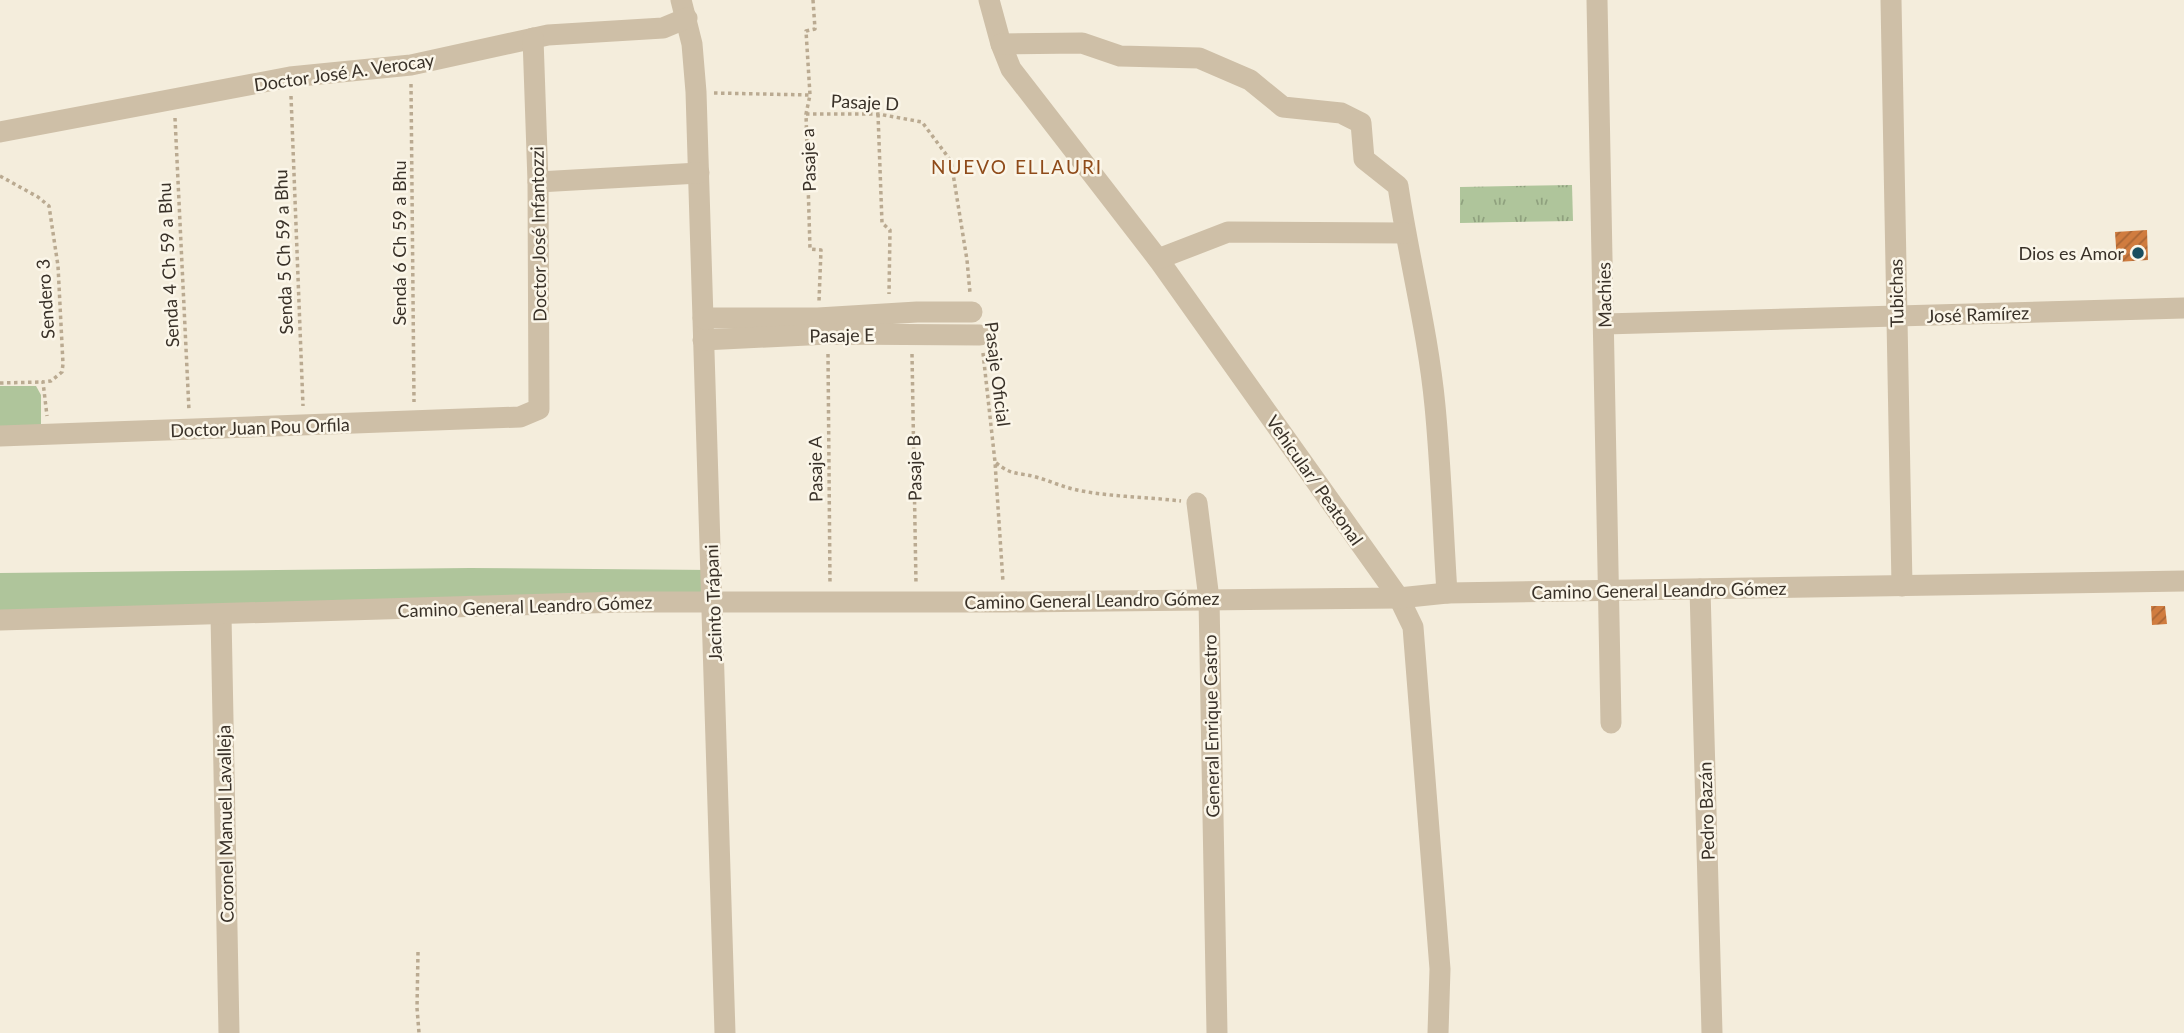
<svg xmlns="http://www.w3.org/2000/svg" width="2184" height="1033" font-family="Lato,sans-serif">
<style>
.green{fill:#afc59b}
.park{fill:url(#park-tufts)}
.building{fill:url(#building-hatch)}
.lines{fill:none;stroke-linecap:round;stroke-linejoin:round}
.path{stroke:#baaa91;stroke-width:3.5;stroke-dasharray:3.5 3.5;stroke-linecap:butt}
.minor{stroke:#cebfa7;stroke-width:21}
.poi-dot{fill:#1a4e5f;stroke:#fbf6e9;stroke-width:2.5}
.labels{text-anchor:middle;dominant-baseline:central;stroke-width:5;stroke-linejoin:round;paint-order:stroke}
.street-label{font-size:18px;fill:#393128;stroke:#fbf6e9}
.poi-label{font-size:18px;fill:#393128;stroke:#fbf6e9;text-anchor:end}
.neighbourhood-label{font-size:19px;letter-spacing:2px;fill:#8f4b1a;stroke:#fbf6e9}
</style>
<defs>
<pattern id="park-tufts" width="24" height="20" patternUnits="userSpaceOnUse" patternTransform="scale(1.75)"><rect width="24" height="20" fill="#afc59b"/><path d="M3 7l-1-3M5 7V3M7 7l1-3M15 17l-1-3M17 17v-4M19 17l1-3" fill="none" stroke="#8fa17e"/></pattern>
<pattern id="building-hatch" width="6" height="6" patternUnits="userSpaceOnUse" patternTransform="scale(1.75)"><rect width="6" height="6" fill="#d07c3f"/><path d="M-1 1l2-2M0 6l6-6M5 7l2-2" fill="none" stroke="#aa6635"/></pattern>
</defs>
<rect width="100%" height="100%" fill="#f4eddc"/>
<!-- green -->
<g class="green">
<polygon points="0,386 36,386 41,395 41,427 0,427"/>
<polygon points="470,568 712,570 714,602 0,620 0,573"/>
</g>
<!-- park -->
<polygon class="park" points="1572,185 1573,221 1460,223 1460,187"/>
<!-- building -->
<g class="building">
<polygon points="2147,230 2148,260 2117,262 2115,232"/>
<polygon points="2151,606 2165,606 2167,624 2152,625"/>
</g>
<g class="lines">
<!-- path -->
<g class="path">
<polyline points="813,0 815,29 806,31 810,95 806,114 810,249 821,250 819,301"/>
<polyline points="411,84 414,402"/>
<polyline points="714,93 810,95"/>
<polyline points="291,96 303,406"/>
<polyline points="806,114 878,114 922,122 951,161 967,260 970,293"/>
<polyline points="878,114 882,223 890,230 889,294"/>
<polyline points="175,118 189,411"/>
<polyline points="0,176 38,197 49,206 58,266 63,364 62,372 51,381 43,382 47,416"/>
<polyline points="983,353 995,462 1003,582"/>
<polyline points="828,354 830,584"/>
<polyline points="912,354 916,584"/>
<polyline points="0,383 43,382"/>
<path d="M996 463C1013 476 1017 472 1036 477 1050 481 1063 487 1077 490 1111 497 1147 497 1181 501"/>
<polyline points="418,952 417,1008 419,1033"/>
</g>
<!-- minor -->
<g class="minor">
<polyline points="681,0 692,44 696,92 725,1033"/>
<polyline points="989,0 1001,44 1011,69 1158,259 1399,598 1413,627 1440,969 1438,1033"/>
<polyline points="1597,0 1611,723"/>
<polyline points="1891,0 1902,586"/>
<path d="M1001 44 1082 43 1120 56 1199 58 1250 80 1283 107 1341 113 1361 123 1364 159 1398 186C1409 260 1428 332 1435 406 1441 468 1443 531 1447 593"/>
<polyline points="0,132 290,77 411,65 548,35 663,28 687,18"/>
<polyline points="538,182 699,173"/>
<polyline points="1158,259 1228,232 1405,233"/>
<polyline points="703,318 818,318 917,312 972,312"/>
<polyline points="1604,324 2184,308"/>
<polyline points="703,340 828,334 980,335"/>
<polyline points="0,436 520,417 539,409 538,182 533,38"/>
<polyline points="1197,503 1209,599 1217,1033"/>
<polyline points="1700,589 1712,1033"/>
<polyline points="221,615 229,1033"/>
<polyline points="0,620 622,602 1005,602 1399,598 1447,593 2184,581"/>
</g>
</g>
<!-- markers -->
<circle class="poi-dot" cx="2138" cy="253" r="7"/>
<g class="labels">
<!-- street labels -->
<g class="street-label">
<text transform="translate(344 72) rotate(-8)">Doctor José A. Verocay</text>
<text transform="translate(865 102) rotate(3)">Pasaje D</text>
<text transform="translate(808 160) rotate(-92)">Pasaje a</text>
<text transform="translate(538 234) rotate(-91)">Doctor José Infantozzi</text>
<text transform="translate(399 243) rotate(-90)">Senda 6 Ch 59 a Bhu</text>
<text transform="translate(283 252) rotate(-92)">Senda 5 Ch 59 a Bhu</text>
<text transform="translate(168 265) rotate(-93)">Senda 4 Ch 59 a Bhu</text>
<text transform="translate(1896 293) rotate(-91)">Tubichas</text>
<text transform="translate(1604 295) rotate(-91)">Machies</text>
<text transform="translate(45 299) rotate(-94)">Sendero 3</text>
<text transform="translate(1978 314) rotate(-2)">José Ramírez</text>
<text transform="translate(842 335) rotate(-1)">Pasaje E</text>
<text transform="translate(998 374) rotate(83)">Pasaje Oficial</text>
<text transform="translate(260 427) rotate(-2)">Doctor Juan Pou Orfila</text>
<text transform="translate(914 468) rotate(-91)">Pasaje B</text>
<text transform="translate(815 469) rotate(-91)">Pasaje A</text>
<text transform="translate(1315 480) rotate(55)">Vehicular/ Peatonal</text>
<text transform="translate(1659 590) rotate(-1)">Camino General Leandro Gómez</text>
<text transform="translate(1092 600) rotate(-1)">Camino General Leandro Gómez</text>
<text transform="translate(713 603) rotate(-92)">Jacinto Trápani</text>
<text transform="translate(525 606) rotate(-2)">Camino General Leandro Gómez</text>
<text transform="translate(1211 726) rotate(-91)">General Enrique Castro</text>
<text transform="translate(1706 811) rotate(-92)">Pedro Bazán</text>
<text transform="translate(225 824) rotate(-91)">Coronel Manuel Lavalleja</text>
</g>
<!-- poi labels -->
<g class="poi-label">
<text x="2124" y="253">Dios es Amor</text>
</g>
<!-- neighbourhood labels -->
<g class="neighbourhood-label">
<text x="1017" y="166">NUEVO ELLAURI</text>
</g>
</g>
</svg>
